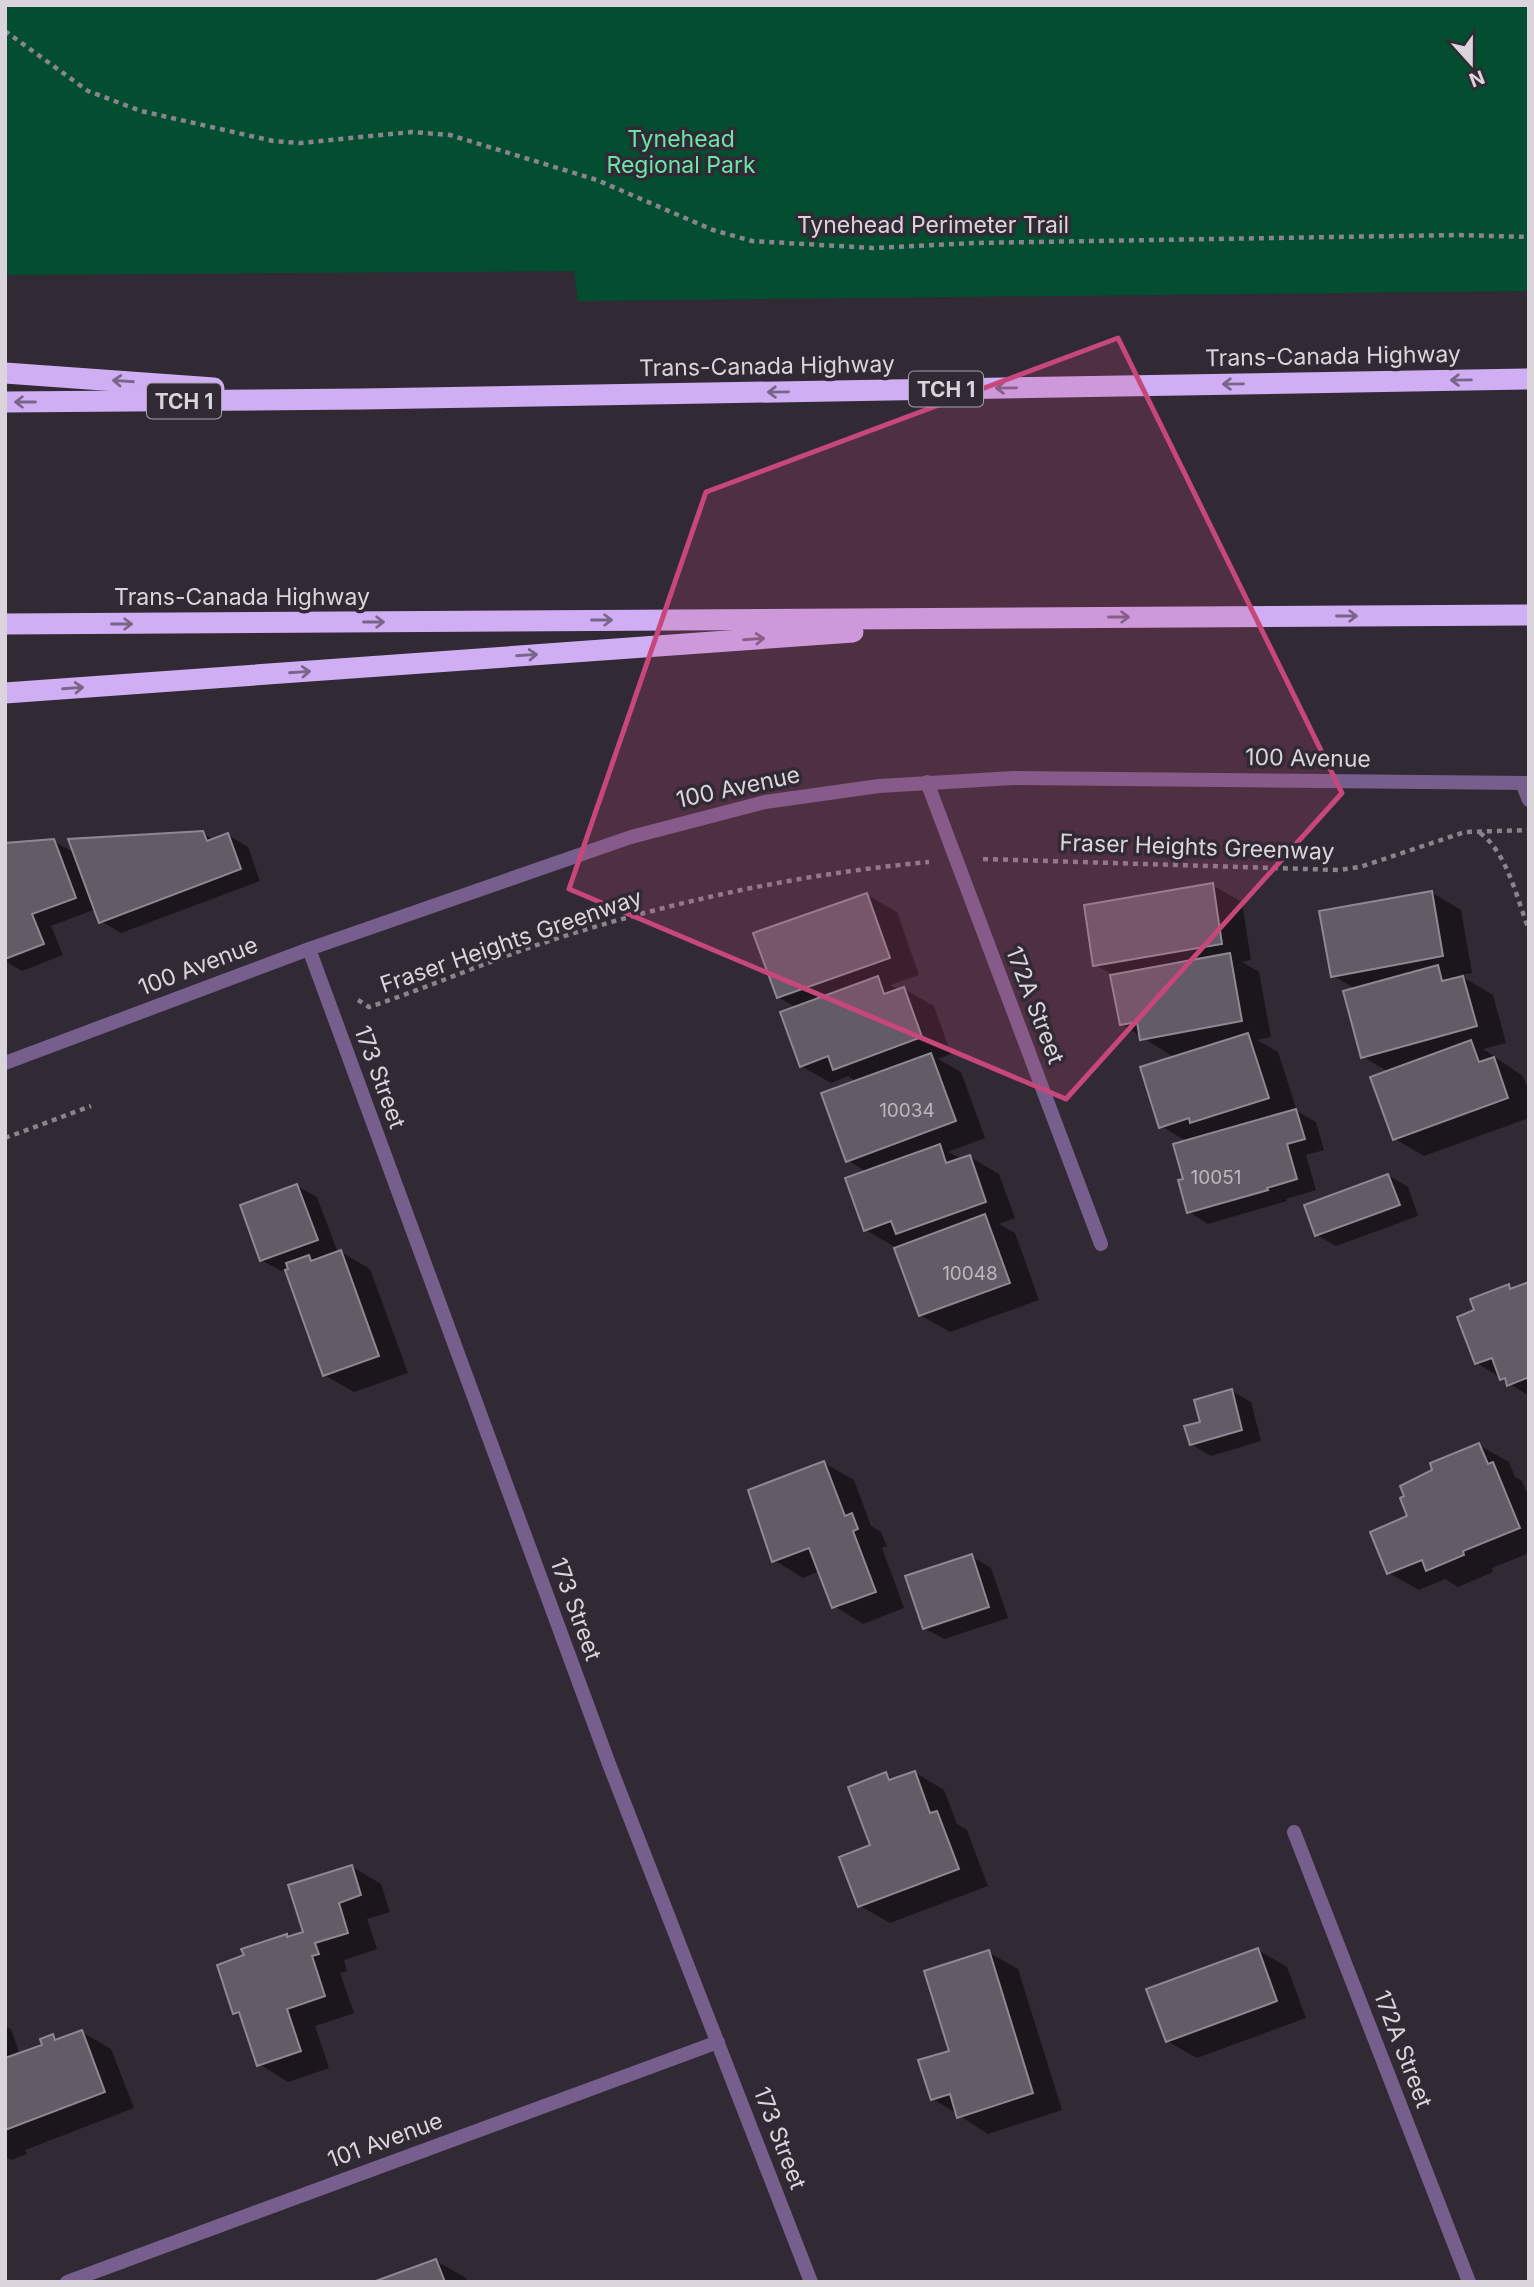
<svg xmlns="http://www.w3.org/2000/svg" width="1534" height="2287" font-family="Inter,sans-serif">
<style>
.green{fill:#034e31}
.shadow{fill:#0007}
.building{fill:#635b66;stroke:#8f8792;stroke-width:2}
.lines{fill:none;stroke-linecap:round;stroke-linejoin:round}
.path{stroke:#8a848c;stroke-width:4.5;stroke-dasharray:5 5;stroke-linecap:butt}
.minor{stroke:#765f8d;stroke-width:14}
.tertiary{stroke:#765f8d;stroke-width:14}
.motorway{stroke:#d0aef3;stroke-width:21}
.oneway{stroke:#79658a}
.marked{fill:#c8477b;fill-opacity:0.2;stroke:#c8477b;stroke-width:5;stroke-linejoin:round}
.labels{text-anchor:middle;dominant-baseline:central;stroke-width:7;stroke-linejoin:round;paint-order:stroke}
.number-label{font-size:19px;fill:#bcb6be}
.shield{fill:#312a34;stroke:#a7a2aa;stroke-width:2}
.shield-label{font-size:21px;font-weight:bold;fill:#dad5dc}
.park-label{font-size:23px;fill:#6be5aa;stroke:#312a34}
.street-label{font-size:23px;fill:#dad5dc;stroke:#312a34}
</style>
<rect width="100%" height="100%" fill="#312a34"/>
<!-- green -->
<polygon class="green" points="5,5 1529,5 1529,291 578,301 574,271 5,275"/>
<!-- shadow -->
<g class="shadow">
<polygon points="202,833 215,840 228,835 248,847 260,881 121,933 101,921 96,909 51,926 63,955 22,971 5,961 5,844 53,841 75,853"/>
<polygon points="1212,885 1242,902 1251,960 1242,962 1259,972 1271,1037 1257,1040 1278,1052 1297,1111 1316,1122 1324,1150 1306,1155 1316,1190 1286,1199 1287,1201 1208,1224 1189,1212 1185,1180 1188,1142 1161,1126 1175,1058 1121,1024 1112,974 1095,965"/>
<polygon points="1431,892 1461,910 1472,973 1459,975 1493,995 1506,1043 1483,1049 1523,1076 1529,1091 1529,1118 1424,1156 1395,1139 1389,1072 1363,1057 1356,989 1333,976"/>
<polygon points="867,895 897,912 919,975 890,985 899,990 904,989 934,1006 951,1054 938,1059 961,1072 985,1138 948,1152 962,1159 970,1157 999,1174 1015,1218 999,1224 1015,1233 1039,1300 950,1332 920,1315 895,1247 866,1230 867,1172 847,1160 857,1082 848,1076 831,1083 801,1066 797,1008 778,997"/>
<polygon points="1388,1175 1408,1187 1418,1216 1336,1246 1317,1235"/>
<polygon points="297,1186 317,1197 338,1253 341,1252 370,1269 408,1373 354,1392 324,1375 286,1269 281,1271 261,1260"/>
<polygon points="1529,1283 1529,1396 1477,1363 1477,1311 1508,1286 1514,1289"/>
<polygon points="1232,1391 1251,1402 1261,1441 1211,1456 1191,1444 1202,1423"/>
<polygon points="1479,1445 1509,1462 1515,1477 1522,1481 1529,1497 1529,1553 1492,1568 1493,1572 1458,1587 1445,1579 1419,1590 1389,1573 1410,1517"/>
<polygon points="824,1463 854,1480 871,1526 881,1532 887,1546 882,1548 904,1608 863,1624 834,1606 820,1571 803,1578 774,1560"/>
<polygon points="971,1556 991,1568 1008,1618 944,1639 924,1628"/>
<polygon points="914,1772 944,1790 957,1824 967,1830 988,1886 890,1923 860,1906 886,1774 895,1780"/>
<polygon points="351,1866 381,1884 390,1912 367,1919 377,1949 344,1960 347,1971 340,1973 354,2013 315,2026 329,2068 288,2082 259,2064 243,2018 235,2013 246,1957 286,1936 290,1938 305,1933"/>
<polygon points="1258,1950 1287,1967 1306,2018 1197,2058 1167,2041"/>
<polygon points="988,1952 1018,1969 1062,2110 988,2134 932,2098"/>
<polygon points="5,2026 11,2029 20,2055 44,2046 53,2036 60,2040 82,2032 111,2049 134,2108 25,2150 27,2154 11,2160 5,2156"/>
<polygon points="436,2261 466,2278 467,2282 378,2282"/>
</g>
<!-- building -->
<g class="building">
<polygon points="203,831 207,841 228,833 241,869 99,923 68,839"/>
<polygon points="54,839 76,898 32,914 44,944 5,959 5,843"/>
<polygon points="1213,883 1222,944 1093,966 1084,905"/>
<polygon points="1432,891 1443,956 1331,977 1319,911"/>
<polygon points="867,893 890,958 777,998 753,933"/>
<polygon points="1230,953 1242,1021 1140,1040 1137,1022 1120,1025 1110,975"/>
<polygon points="1438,965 1442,981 1463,976 1477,1026 1361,1058 1343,991"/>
<polygon points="878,976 884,994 904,987 922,1037 833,1070 828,1056 800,1067 780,1012"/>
<polygon points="1248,1033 1269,1098 1190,1123 1189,1118 1159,1128 1140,1067"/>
<polygon points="1471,1040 1479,1062 1494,1057 1508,1098 1393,1140 1370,1077"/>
<polygon points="931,1053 956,1121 846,1162 821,1093"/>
<polygon points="1296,1109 1305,1139 1287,1144 1297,1179 1267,1188 1268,1190 1187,1213 1178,1180 1183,1179 1173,1144"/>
<polygon points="940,1144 946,1163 970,1155 986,1202 896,1234 891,1221 864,1231 845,1178"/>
<polygon points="1388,1174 1400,1205 1315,1236 1304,1205"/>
<polygon points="297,1184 318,1240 260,1261 240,1205"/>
<polygon points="985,1214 1010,1283 919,1316 894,1248"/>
<polygon points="341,1250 379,1356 323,1376 285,1270 288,1269 286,1263 309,1255 311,1261"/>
<polygon points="1529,1282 1529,1377 1507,1386 1505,1378 1500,1380 1492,1358 1475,1364 1457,1317 1474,1310 1470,1299 1509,1284 1510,1289"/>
<polygon points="1232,1389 1242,1430 1190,1445 1184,1426 1200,1422 1194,1400"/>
<polygon points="1479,1443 1488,1464 1493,1462 1520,1528 1463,1551 1464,1555 1426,1571 1422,1560 1387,1574 1370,1532 1407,1516 1400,1498 1404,1496 1400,1486 1432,1470 1430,1463"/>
<polygon points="824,1461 845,1516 852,1513 858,1529 853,1531 876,1592 832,1608 809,1548 772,1562 748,1490"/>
<polygon points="972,1554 989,1607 923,1629 905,1576"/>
<polygon points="915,1771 930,1813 937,1811 959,1869 858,1907 839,1857 870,1845 848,1787 886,1772 889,1780"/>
<polygon points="352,1865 361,1895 339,1903 348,1933 315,1943 319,1954 312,1956 325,1996 287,2009 301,2051 257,2066 239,2012 233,2014 217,1965 244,1955 241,1949 287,1934 287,1937 303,1932 288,1885"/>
<polygon points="1258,1948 1277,2001 1166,2042 1146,1989"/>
<polygon points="989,1950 1033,2093 957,2118 950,2094 931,2100 918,2060 949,2051 924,1971"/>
<polygon points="82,2030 105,2092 5,2130 5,2058 42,2045 40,2039 53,2034 55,2040"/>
<polygon points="436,2259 445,2282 373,2282"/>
</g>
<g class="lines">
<!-- path -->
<g class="path">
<polyline points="5,31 88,91 141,111 273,141 300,143 412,132 450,135 597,180 713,230 752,241 873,248 973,243 1457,235 1529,237"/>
<path d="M1480 833C1507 852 1517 899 1529 930"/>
<polyline points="983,859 1339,870 1360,867 1465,832 1529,830"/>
<path d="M358 1000 369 1007C430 987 488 961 549 941 673 901 799 874 929 862"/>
<polyline points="5,1138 91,1106"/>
</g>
<!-- minor -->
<g class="minor">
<polyline points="927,782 1101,1244"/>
<polyline points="1522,783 1529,800"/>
<polyline points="309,949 609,1764 811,2282"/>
<polyline points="1294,1832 1469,2282"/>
<polyline points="67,2282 718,2042"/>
</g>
<!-- tertiary -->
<polyline class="tertiary" points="5,1063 309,949 631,837 765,802 879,786 1014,778 1529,783"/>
<!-- motorway -->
<g class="motorway">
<polyline points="5,373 214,388"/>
<polyline points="5,402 362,399 1529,379"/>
<polyline points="5,624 1529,615"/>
<polyline points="5,693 853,632"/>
</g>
</g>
<!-- one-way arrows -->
<defs><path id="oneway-shaft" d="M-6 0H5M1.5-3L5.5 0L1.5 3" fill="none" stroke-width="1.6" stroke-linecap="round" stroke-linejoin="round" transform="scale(1.75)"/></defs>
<g class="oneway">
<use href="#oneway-shaft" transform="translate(1461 380) rotate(179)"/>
<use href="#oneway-shaft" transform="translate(123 381) rotate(-176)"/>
<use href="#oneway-shaft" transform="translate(1233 384) rotate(179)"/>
<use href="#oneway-shaft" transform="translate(1006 388) rotate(179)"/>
<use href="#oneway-shaft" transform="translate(778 392) rotate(179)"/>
<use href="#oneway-shaft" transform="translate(25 402) rotate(180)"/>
<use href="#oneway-shaft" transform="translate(1347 616)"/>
<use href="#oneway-shaft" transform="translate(1119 617)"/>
<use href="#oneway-shaft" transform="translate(602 620)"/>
<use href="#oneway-shaft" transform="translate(374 622)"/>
<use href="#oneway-shaft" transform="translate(122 624)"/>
<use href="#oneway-shaft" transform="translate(754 639) rotate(-4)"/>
<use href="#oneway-shaft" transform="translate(527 655) rotate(-4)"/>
<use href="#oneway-shaft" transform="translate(300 672) rotate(-4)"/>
<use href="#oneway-shaft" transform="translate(73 688) rotate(-4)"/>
</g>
<!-- marked area -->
<path class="marked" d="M1118 338 1342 793 1066 1099 569 889 706 492Z"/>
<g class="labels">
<!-- number labels -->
<g class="number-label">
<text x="907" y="1110">10034</text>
<text x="1216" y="1177">10051</text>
<text x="970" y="1273">10048</text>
</g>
<!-- shield labels -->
<g class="shield">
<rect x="909" y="371.5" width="74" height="35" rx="5"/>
<rect x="147" y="383.5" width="74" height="35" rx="5"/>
</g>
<g class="shield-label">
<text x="946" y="389">TCH 1</text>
<text x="184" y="401">TCH 1</text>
</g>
<!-- park labels -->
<g class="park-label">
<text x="681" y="139">Tynehead<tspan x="681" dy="26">Regional Park</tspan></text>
</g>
<!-- street labels -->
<g class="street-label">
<text x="933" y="225">Tynehead Perimeter Trail</text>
<text transform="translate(1333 356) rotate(-1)">Trans-Canada Highway</text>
<text transform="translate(767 366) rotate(-1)">Trans-Canada Highway</text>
<text x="242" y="597">Trans-Canada Highway</text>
<text transform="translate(1308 758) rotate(1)">100 Avenue</text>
<text transform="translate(738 787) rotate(-12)">100 Avenue</text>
<text transform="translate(1197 847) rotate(2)">Fraser Heights Greenway</text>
<text transform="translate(511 941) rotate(-19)">Fraser Heights Greenway</text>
<text transform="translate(198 966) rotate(-21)">100 Avenue</text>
<text transform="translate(1035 1005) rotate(69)">172A Street</text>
<text transform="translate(380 1077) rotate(70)">173 Street</text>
<text transform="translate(576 1609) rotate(70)">173 Street</text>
<text transform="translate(1403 2049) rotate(69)">172A Street</text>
<text transform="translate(780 2138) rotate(69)">173 Street</text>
<text transform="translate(385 2140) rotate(-20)">101 Avenue</text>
</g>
</g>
<!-- border -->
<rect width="1534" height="2287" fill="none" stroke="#dad5dc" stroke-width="14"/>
<!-- north arrow -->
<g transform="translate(1471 63) rotate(159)" stroke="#312a34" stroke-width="5" paint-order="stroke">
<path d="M0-5L12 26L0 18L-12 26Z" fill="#dad5dc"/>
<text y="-10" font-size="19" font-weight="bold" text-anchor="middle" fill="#dad5dc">N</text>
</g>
</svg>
